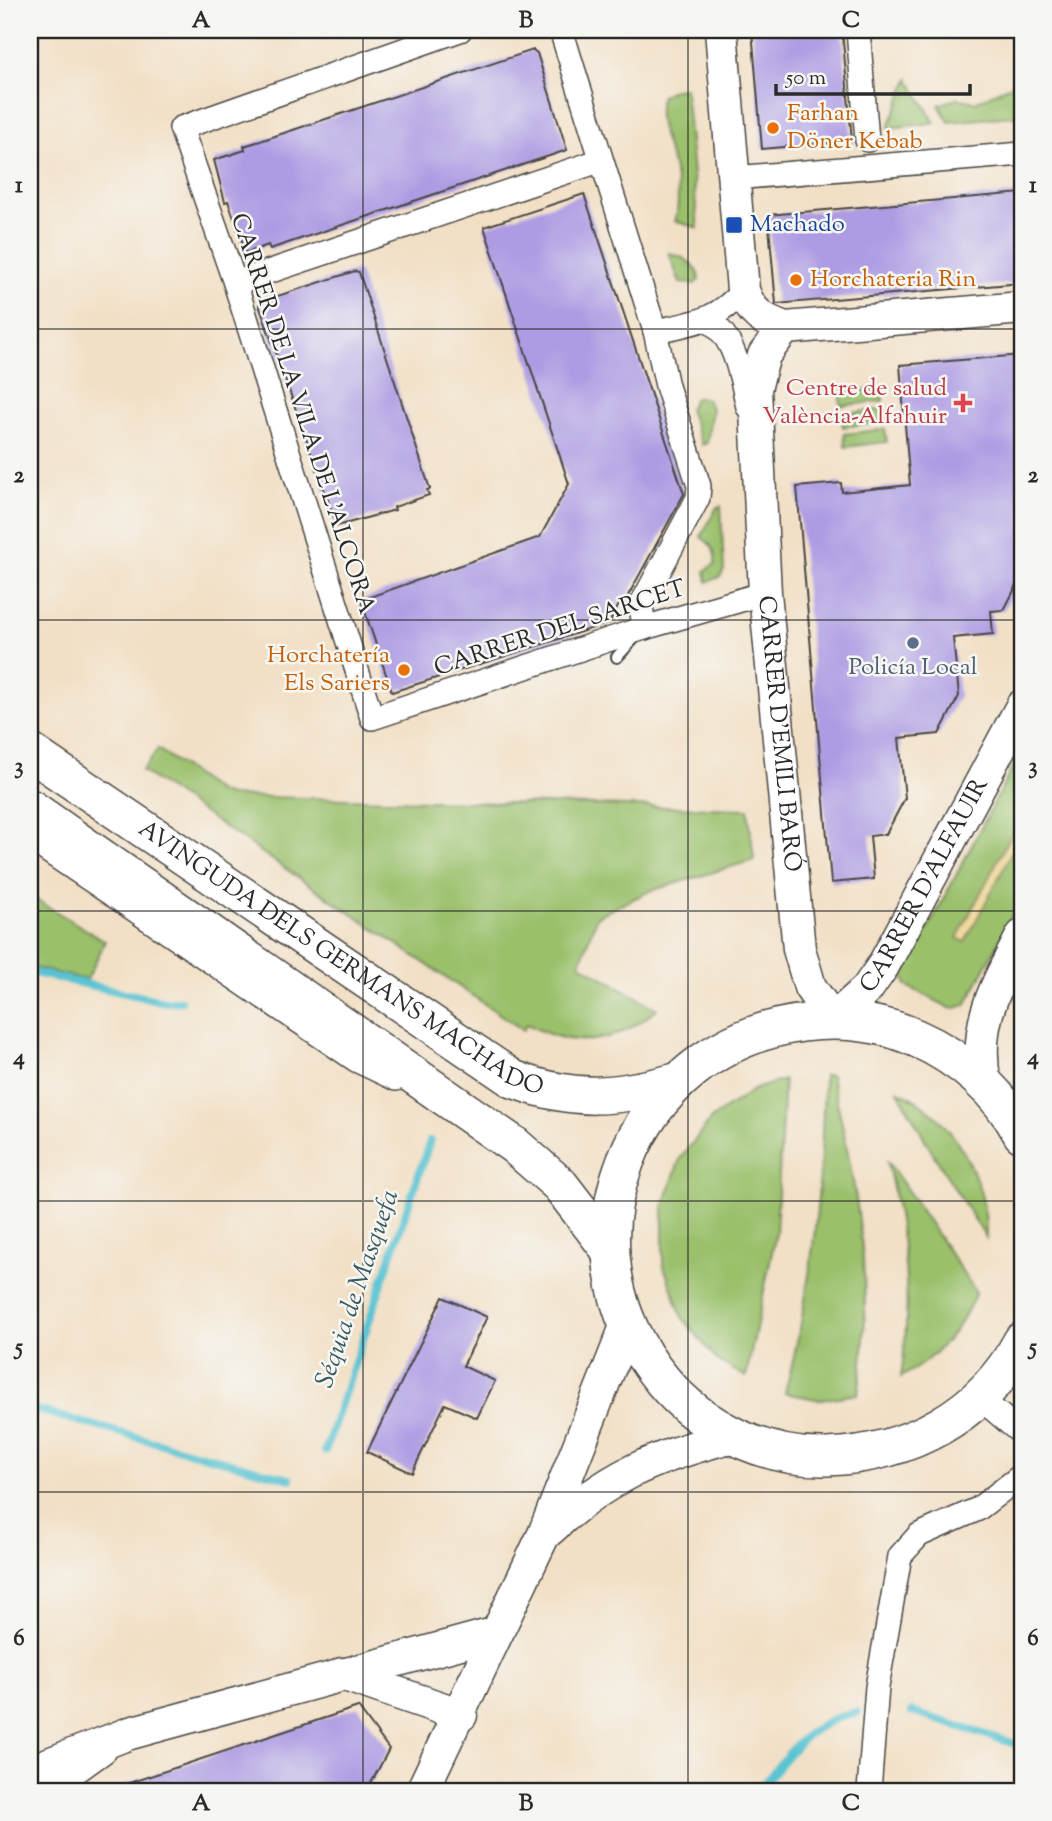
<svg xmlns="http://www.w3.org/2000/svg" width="1052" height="1821" font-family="'Sorts Mill Goudy',serif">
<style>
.green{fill:#9ac06b;stroke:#62764b;stroke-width:2}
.sand{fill:#eeda9e;stroke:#8c8264;stroke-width:2}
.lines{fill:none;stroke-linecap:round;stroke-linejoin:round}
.stream{stroke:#58c3d2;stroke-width:8}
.building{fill:#ad9ce3}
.lane-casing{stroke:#494642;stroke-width:14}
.street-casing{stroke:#494642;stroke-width:26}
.secondary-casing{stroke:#494642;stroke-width:35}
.primary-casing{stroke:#494642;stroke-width:40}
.lane{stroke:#fff;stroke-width:10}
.street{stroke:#fff;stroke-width:23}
.secondary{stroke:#fff;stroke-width:32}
.primary{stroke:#fff;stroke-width:37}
.grid{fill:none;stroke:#2b2b2b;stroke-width:2;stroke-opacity:0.55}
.food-dot{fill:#e8710a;stroke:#f6f6f2;stroke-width:2.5}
.transit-dot{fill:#1a4fb4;stroke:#f6f6f2;stroke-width:2.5}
.health-dot{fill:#e0444e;stroke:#f6f6f2;stroke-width:2.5}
.service-dot{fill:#5c6f8a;stroke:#f6f6f2;stroke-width:2.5}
.labels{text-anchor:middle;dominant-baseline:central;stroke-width:5;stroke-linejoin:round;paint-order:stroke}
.food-label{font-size:24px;fill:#c56008;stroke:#f6f6f2;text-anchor:start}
.transit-label{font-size:24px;fill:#164399;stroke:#f6f6f2;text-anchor:start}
.health-label{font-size:24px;fill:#be3a42;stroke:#f6f6f2;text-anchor:end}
.street-label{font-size:24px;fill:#2b2b2b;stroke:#f6f6f2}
.service-label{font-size:24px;fill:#4e5e75;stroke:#f6f6f2}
.water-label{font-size:26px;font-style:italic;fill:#38595d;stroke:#f6f6f2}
.neatline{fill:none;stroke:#2b2b2b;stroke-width:2.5}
.grid-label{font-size:23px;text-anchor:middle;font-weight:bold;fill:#2b2b2b}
</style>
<rect width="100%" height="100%" fill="#f6f6f2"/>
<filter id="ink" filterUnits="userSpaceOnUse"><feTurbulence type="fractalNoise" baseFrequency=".0143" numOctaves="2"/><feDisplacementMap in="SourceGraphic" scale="14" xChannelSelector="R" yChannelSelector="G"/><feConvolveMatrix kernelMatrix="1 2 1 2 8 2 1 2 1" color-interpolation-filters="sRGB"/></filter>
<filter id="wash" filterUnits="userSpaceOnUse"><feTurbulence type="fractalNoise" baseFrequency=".00686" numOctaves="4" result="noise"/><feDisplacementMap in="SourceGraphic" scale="28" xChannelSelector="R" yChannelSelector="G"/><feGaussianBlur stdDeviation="1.57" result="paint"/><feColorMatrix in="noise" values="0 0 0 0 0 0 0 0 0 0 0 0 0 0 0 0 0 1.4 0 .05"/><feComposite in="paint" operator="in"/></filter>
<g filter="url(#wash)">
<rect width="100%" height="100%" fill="#f2e0c6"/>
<!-- green -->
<g class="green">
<polygon points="909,79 935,123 888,128"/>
<polygon points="1020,81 1022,115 949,122 939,105 957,98 975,102"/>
<path d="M685 88 698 228 675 221C689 170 649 132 661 96L674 89Z"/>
<path d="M669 253C682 256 700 265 699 280L694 284 680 283Z"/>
<polygon points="881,388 883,401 841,406 840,393"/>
<polygon points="699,397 706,399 712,409 707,443 702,445 689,409 694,399"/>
<polygon points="884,409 885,422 843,427 842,414"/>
<polygon points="885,429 887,442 845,447 844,434"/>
<path d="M721 506 724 570 720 577 707 582 705 571 715 564C716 550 712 545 701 537L717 507Z"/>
<path d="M158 749 220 793 230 796 748 809 754 860 650 891 597 916 580 964 657 1009C616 1045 575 1050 527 1024L523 1030 142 771Z"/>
<polygon points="1022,750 1022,897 966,1005 952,1009 907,986 903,976"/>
<polygon points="30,896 105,941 87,980 30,967"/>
<path d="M824 1075H831C856 1182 876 1284 858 1394L821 1400 785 1393C813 1288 822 1183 824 1075Z"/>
<polygon points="784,1080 776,1233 746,1377 717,1360 682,1317 663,1264 663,1207 680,1159 712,1118 755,1089"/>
<path d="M898 1091C952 1113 989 1182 986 1238L932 1152Z"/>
<path d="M887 1160 976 1292C961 1330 937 1358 901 1377 913 1294 905 1241 887 1160Z"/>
</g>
<!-- sand -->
<polygon class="sand" points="1012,833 1020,837 965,942 957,938"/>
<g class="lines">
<!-- stream -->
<g class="stream">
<polyline points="30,972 166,1002 181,1001"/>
<polyline points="30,1408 290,1479"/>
<polyline points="325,1451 430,1141"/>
<polyline points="912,1712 1022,1746"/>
<path d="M758 1791C791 1752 805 1723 857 1712"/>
</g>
</g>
<g id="blocks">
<!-- building -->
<g class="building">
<polygon points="752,30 842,30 852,141 762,149"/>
<polygon points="533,50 537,53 567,150 270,249 268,245 246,253 228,201 225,202 214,160 245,150 244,146 263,140"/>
<polygon points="1022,193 1022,283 776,304 768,215"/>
<polygon points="584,194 684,494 624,603 621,601 609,623 392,692 361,600 540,537 569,484 484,227"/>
<polygon points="355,271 359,272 430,489 427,490 429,495 394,507 395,510 337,526 259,305 262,301"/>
<polygon points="1022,355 1022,575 1004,610 991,611 993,634 953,638 959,696 939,734 899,738 905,798 886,834 870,836 874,879 831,883 797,487 841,483 842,492 910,485 900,365"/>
<polygon points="443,1297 487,1317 463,1366 495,1381 477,1418 445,1404 412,1473 367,1452"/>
<polygon points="358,1707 389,1749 367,1791 117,1791 117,1787"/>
</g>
</g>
</g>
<g filter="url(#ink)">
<use href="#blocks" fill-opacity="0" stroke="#494642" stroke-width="2"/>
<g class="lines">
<!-- lane casing -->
<g class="lane-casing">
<polyline id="lane" points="617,657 636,636"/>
</g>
<!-- street casing -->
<g class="street-casing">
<g id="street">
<polyline points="460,30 181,128 235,283 372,718 644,628 765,593"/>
<polyline points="561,30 655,331 667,386 699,486 698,498 641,605 644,628"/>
<polyline points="858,30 867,140"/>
<polyline points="734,178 1022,154"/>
<polyline points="235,283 599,161"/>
<path d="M705 320C735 330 742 382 748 407"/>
<path d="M655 331C692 323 717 322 743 290"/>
<polyline points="30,839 356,1060 396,1079"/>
<polyline points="980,1398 1022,1434"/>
<polyline points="31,1791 73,1774 105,1751"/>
<polyline points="869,1791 877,1687 900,1556 919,1535 978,1509 1022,1475"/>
</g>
</g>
<!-- secondary casing -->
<g class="secondary-casing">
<g id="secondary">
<path d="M721 30 743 290C751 314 763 320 785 328L1022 308"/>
<path id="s1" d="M785 328 764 355 755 389 765 593 799 949 810 987 832 1019"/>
<path id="s2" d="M834 1019 867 989 883 966 1022 706"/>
<path d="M985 1084C973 1023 995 989 1022 936"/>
<path d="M548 1531C609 1475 654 1457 733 1436"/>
<polyline points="342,1674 461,1715"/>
<polyline points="30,1771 130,1733 497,1633"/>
<polyline points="422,1791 544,1534 627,1324"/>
</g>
</g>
<!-- primary casing -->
<g class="primary-casing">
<g id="primary">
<path id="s3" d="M30 752 513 1079C574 1102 615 1098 676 1082"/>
<polyline points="30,808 514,1145 560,1185 610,1250"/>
<path d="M1022 1134C999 1091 961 1058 916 1038 880 1022 842 1018 803 1023 630 1046 550 1247 663 1381 702 1428 766 1459 827 1457 909 1454 983 1415 1022 1341"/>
</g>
</g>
<!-- lane -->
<use href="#lane" class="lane"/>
<!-- street -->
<use href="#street" class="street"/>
<!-- secondary -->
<use href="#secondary" class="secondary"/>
<!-- primary -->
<use href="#primary" class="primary"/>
</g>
</g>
<!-- grid -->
<path class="grid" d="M363 30V1791M688 30V1791M30 329H1022M30 620H1022M30 911H1022M30 1201H1022M30 1492H1022"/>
<!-- markers -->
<g class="food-dot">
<circle cx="773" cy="128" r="7"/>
<circle cx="796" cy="280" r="7"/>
<circle cx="404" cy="670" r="7"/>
</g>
<rect class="transit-dot" x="725" y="216" width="18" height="18" rx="3.5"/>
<path class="health-dot" d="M959.5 392.5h7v7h7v7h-7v7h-7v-7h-7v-7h7z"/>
<circle class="service-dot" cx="913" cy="643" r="7"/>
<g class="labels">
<!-- food labels -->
<g class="food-label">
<text x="787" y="114">Farhan<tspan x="787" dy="28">Döner Kebab</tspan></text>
<text x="810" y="280">Horchateria Rin</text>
<text x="390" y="656" text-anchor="end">Horchatería<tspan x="390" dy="28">Els Sariers</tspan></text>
</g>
<!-- transit labels -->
<g class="transit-label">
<text x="750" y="225">Machado</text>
</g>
<!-- health labels -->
<g class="health-label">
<text x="947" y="389">Centre de salud<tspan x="947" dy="28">València-Alfahuir</tspan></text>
</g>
<!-- street labels -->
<g class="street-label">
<text transform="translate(302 414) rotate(72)">CARRER DE LA VILA DE L'ALCORA</text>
<text transform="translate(560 629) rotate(-18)">CARRER DEL SARCET</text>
<text stroke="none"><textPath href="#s1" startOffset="415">CARRER D'EMILI BARÓ</textPath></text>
<text stroke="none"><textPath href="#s2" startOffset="163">CARRER D'ALFAUIR</textPath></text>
<text stroke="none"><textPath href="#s3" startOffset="374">AVINGUDA DELS GERMANS MACHADO</textPath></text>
</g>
<!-- service labels -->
<g class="service-label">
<text x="913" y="668">Policía Local</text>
</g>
<!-- water labels -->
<g class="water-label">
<text transform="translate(358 1289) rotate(-71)">Séquia de Masquefa</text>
</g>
</g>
<!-- margin -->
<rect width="1052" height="1821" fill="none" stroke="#f6f6f2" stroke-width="77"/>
<!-- scale -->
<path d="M776 84v10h194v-10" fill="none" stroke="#2b2b2b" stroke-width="3.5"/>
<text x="786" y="84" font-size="21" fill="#2b2b2b" stroke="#f6f6f2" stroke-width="5" paint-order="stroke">50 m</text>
<rect x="38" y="38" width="976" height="1745" class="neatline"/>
<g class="grid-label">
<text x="201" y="27">A</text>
<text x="526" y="27">B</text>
<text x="851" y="27">C</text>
<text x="19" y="192">1</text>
<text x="1033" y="192">1</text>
<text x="19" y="482">2</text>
<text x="1033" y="482">2</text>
<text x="19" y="773">3</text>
<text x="1033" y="773">3</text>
<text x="19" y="1064">4</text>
<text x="1033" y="1064">4</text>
<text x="19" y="1354">5</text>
<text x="1033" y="1354">5</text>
<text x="19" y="1645">6</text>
<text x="1033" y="1645">6</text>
<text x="201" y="1810">A</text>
<text x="526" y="1810">B</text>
<text x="851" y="1810">C</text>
</g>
</svg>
